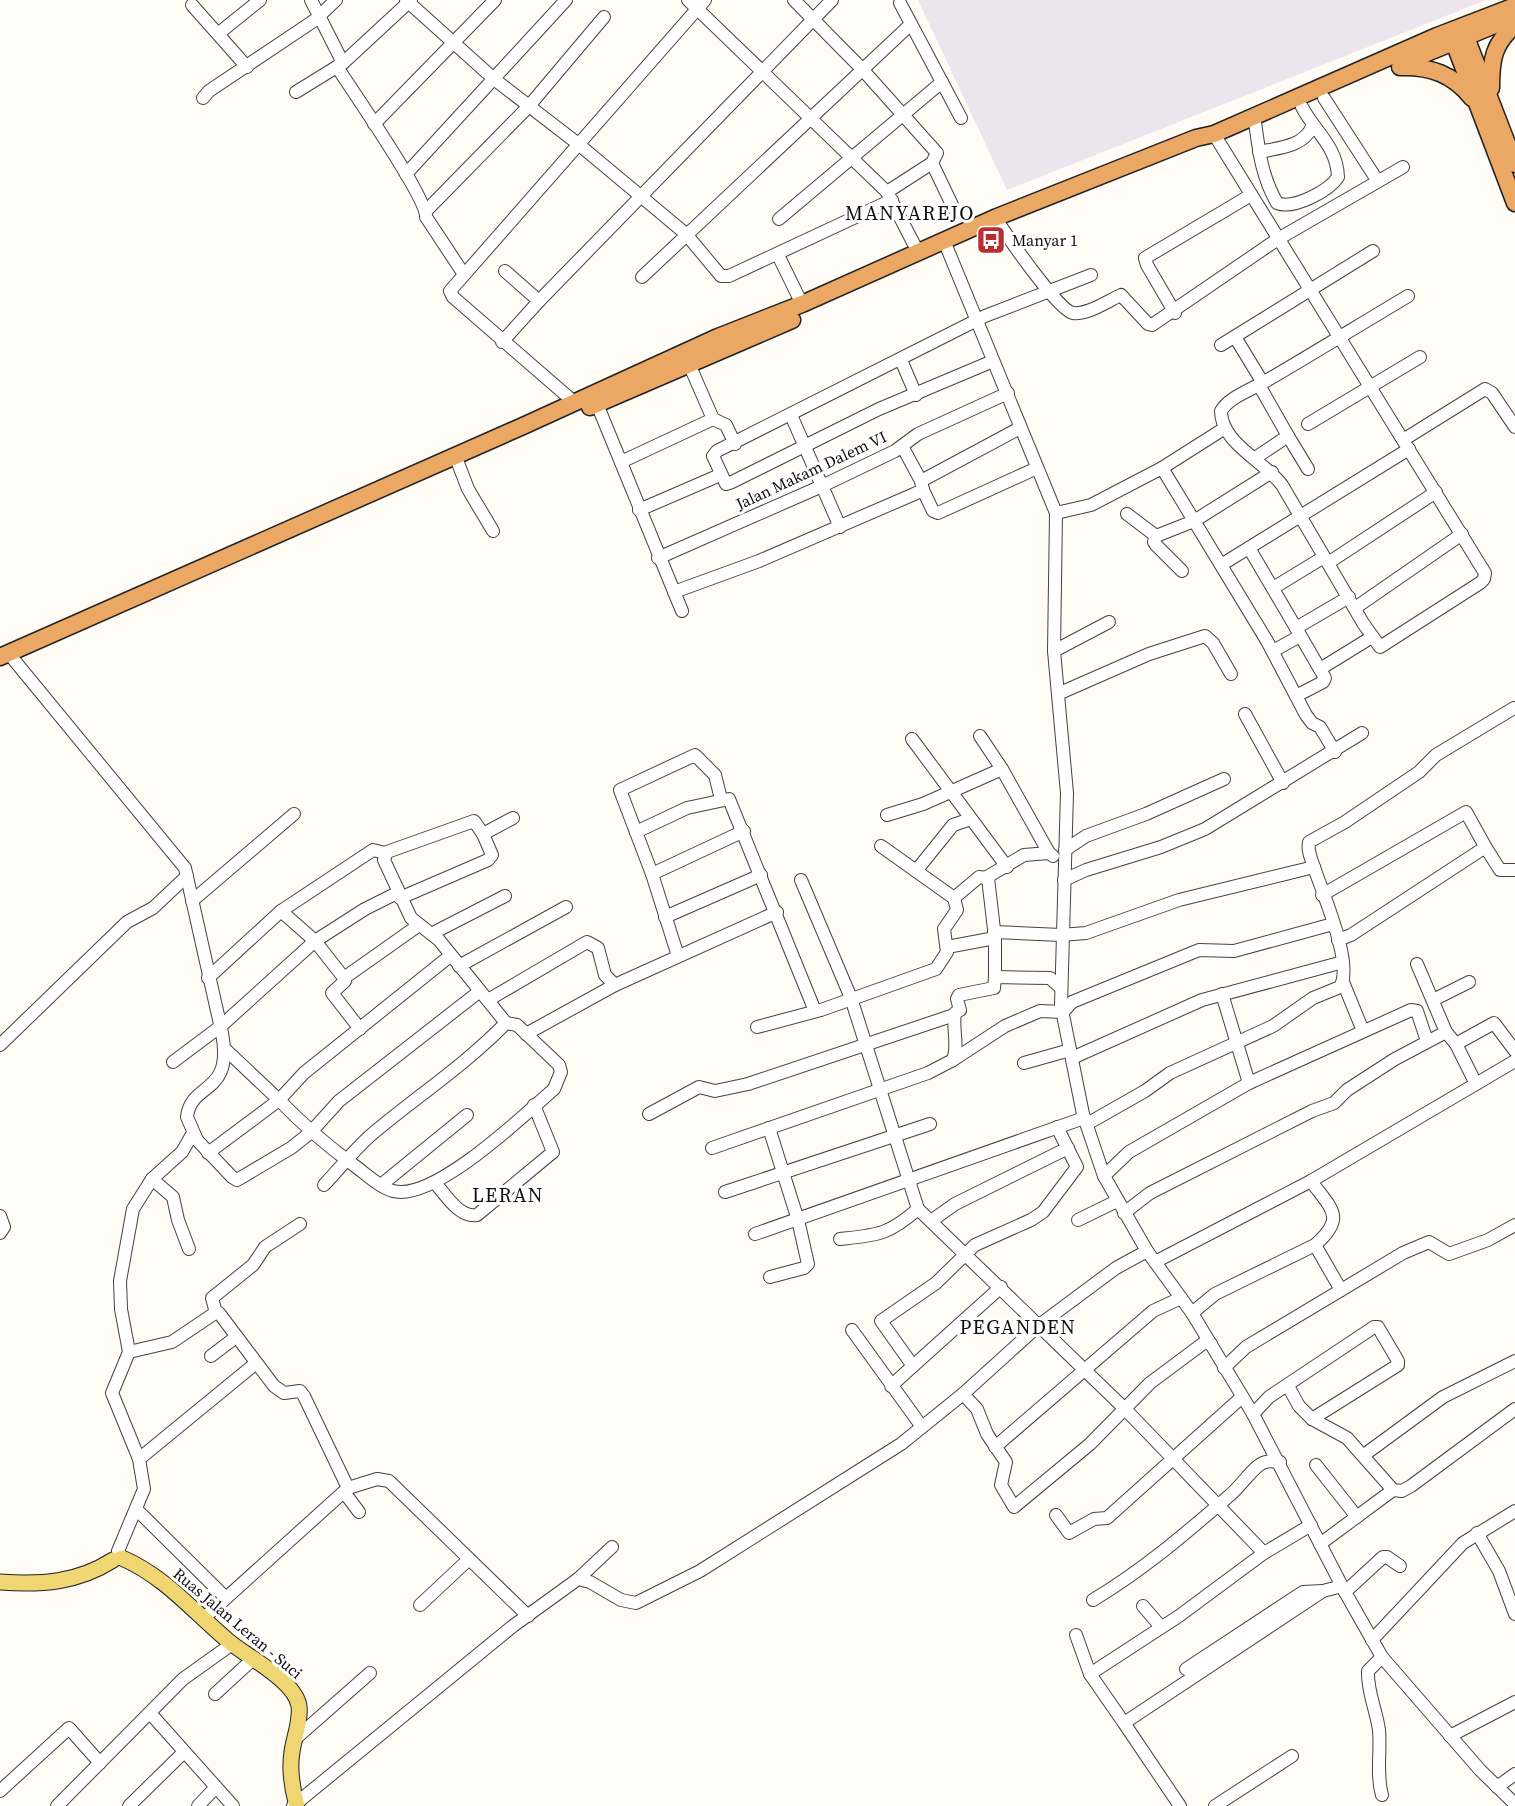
<svg xmlns="http://www.w3.org/2000/svg" width="1515" height="1806" font-family="'Source Serif 4',serif">
<style>
.industrial{fill:#ede5ee}
.lines{fill:none;stroke-linecap:round;stroke-linejoin:round}
.minor-casing{stroke:#434343;stroke-width:14}
.major-casing{stroke:#212121;stroke-width:17}
.highway-casing{stroke:#212121;stroke-width:19}
.minor{stroke:#fff;stroke-width:12}
.major{stroke:#f0d672;stroke-width:15}
.highway{stroke:#eba764;stroke-width:16}
.labels{text-anchor:middle;dominant-baseline:central;stroke-width:6;stroke-linejoin:round;paint-order:stroke}
.poi-label{font-size:16px;fill:#101010;stroke:#fff;text-anchor:start}
.street-label{font-size:16px;fill:#101010;stroke:#fff}
.quarter-label{font-size:20px;letter-spacing:1.5px;fill:#101010;stroke:#fff}
</style>
<rect width="100%" height="100%" fill="#fefcf4"/>
<!-- industrial -->
<polygon class="industrial" points="918,0 1486,0 1007,190"/>
<g class="lines">
<!-- minor casing -->
<g class="minor-casing">
<g id="minor">
<polyline points="311,0 343,63"/>
<polyline points="406,0 494,79 577,143 686,234 721,276 729,276 892,200"/>
<polyline points="688,0 887,192 918,252"/>
<polyline points="794,0 862,69 937,153 932,163 887,192"/>
<polyline points="900,3 961,118"/>
<polyline points="192,5 247,67"/>
<polyline points="219,33 260,0"/>
<path d="M337 67C352 90 427 198 426 217L463 273"/>
<polyline points="296,92 343,63 411,0"/>
<polyline points="203,98 209,91 315,20 336,0"/>
<polyline points="1324,98 1377,180"/>
<path d="M1255 122C1259 152 1262 177 1277 203 1293 210 1329 191 1338 177 1337 146 1315 132 1302 107"/>
<polyline points="374,124 495,0"/>
<path d="M1217 139 1485 573 1484 579 1480 583 1380 647 1363 623 1282 485C1264 461 1221 443 1221 411 1229 397 1253 389 1266 381 1314 353 1361 324 1408 296"/>
<path d="M1259 152C1278 148 1303 147 1312 127"/>
<polyline points="932,163 954,209"/>
<polyline points="406,174 566,0"/>
<polyline points="426,211 529,106 604,17"/>
<polyline points="779,219 942,82"/>
<path d="M1000 225C1010 240 1059 311 1073 313 1087 315 1108 301 1121 295L1148 324 1152 325 1278 239 1403 167"/>
<polyline points="947,248 1056,513 1054,651 1067,793 1061,1005 1083,1114 1104,1176 1147,1251 1192,1313 1253,1414 1345,1592 1382,1657 1480,1770 1515,1804"/>
<polyline points="778,255 802,304"/>
<polyline points="505,271 539,301"/>
<polyline points="642,277 911,24"/>
<polyline points="1175,313 1147,265 1145,258 1251,195"/>
<polyline points="1235,337 1263,383"/>
<polyline points="502,342 539,301 832,0"/>
<polyline points="1221,345 1373,251"/>
<polyline points="901,360 916,395"/>
<polyline points="993,361 879,409 732,482 726,484 713,456 717,451 985,316 1091,275"/>
<polyline points="689,364 713,419"/>
<polyline points="574,402 453,297 450,291 705,0"/>
<polyline points="597,404 682,611"/>
<polyline points="791,415 840,527"/>
<polyline points="1308,424 1420,357"/>
<polyline points="1288,436 1308,469"/>
<polyline points="1403,440 1485,389 1492,393 1515,427"/>
<polyline points="902,446 921,481"/>
<polyline points="1255,458 1288,436 1259,385"/>
<polyline points="621,462 713,419 726,425 735,444"/>
<polyline points="458,463 468,489 493,531"/>
<polyline points="1162,468 1225,428"/>
<polyline points="923,490 933,511 938,513 1037,468"/>
<polyline points="639,510 720,475"/>
<polyline points="1056,513 1091,505 1162,468 1267,641 1306,715 1312,723 1320,727 1335,752"/>
<polyline points="1127,514 1156,536 1154,542 1156,545 1182,571"/>
<polyline points="1156,536 1194,521 1272,472"/>
<polyline points="1249,548 1296,628"/>
<polyline points="658,558 822,486 895,451 918,434 1008,393"/>
<polyline points="1328,563 1436,492"/>
<polyline points="1221,565 1409,449"/>
<polyline points="1273,588 1324,557"/>
<polyline points="674,592 759,561 912,495 923,490 921,481 1020,428"/>
<polyline points="1355,608 1462,534"/>
<polyline points="1054,651 1109,622"/>
<polyline points="1273,651 1300,636"/>
<path d="M14 660 185 868 222 1033C234 1096 191 1081 187 1117L197 1140 232 1177 237 1180 291 1148 310 1133 339 1101 480 991"/>
<polyline points="1320,669 1372,637"/>
<polyline points="1060,693 1149,654 1205,636 1213,643 1231,674"/>
<polyline points="1296,696 1323,682 1325,678 1296,628 1349,597"/>
<polyline points="1245,714 1283,783"/>
<polyline points="912,739 1007,867"/>
<polyline points="1002,769 1049,853"/>
<polyline points="887,815 923,804 1002,769 980,736"/>
<polyline points="636,832 687,808 729,799 815,1011"/>
<polyline points="483,834 474,821 387,852 384,860 411,918 439,940 506,1023"/>
<polyline points="1065,850 1086,836 1146,814 1224,779"/>
<polyline points="916,871 953,825 971,819"/>
<polyline points="652,874 744,831"/>
<polyline points="987,877 1024,855 1049,853 1053,856"/>
<polyline points="801,880 851,998 918,1209 1124,1408 1264,1553"/>
<polyline points="1064,880 1086,870 1161,847 1205,829 1362,733"/>
<polyline points="1322,895 1466,812 1486,848"/>
<polyline points="400,898 488,860 492,855 483,834 513,818"/>
<polyline points="954,898 979,877 988,878 995,938 995,977"/>
<polyline points="192,901 294,814"/>
<polyline points="281,911 315,941 344,978 345,981 332,993 360,1029"/>
<polyline points="665,917 761,875"/>
<polyline points="994,932 1061,935 1086,933 1179,900 1314,867"/>
<polyline points="433,933 505,896"/>
<polyline points="1338,940 1351,935 1481,850 1486,848 1500,870 1515,870"/>
<polyline points="947,947 995,938"/>
<polyline points="678,956 652,874 620,790 695,755 715,775 721,799"/>
<polyline points="1417,964 1446,1032 1456,1044 1476,1084"/>
<polyline points="459,966 566,907"/>
<polyline points="208,978 281,911 373,850 385,853"/>
<polyline points="344,978 419,925"/>
<polyline points="1343,982 1363,1031"/>
<polyline points="1222,994 1249,1083"/>
<polyline points="488,1000 587,942 598,948 605,975 615,985"/>
<polyline points="1433,1000 1469,982"/>
<polyline points="757,1027 821,1010 936,969 947,952 944,929 957,910 954,898 881,846"/>
<polyline points="526,1034 615,985 777,912"/>
<polyline points="1456,1044 1494,1023 1515,1051"/>
<polyline points="0,1045 127,922 153,908 187,876"/>
<polyline points="225,1049 279,1100 304,1073 450,956"/>
<polyline points="1072,1058 1202,1000 1343,962"/>
<path d="M953 1060C959 1044 952 1029 955 1013L960 1010 957 999 959 995 994 988 995 977 1050 978 1060 987"/>
<polyline points="173,1062 221,1026 315,941 365,909 397,893"/>
<polyline points="1024,1063 1070,1050"/>
<polyline points="649,1114 699,1087 715,1091 748,1084 954,1015"/>
<path d="M1087 1124 1145 1091 1170 1073 1273 1026 1313 998 1340 987C1354 965 1323 894 1315 870 1312 861 1307 851 1309 842L1345 822 1419 772 1436 755 1514 708"/>
<polyline points="769,1128 798,1220 808,1264 804,1268 770,1277"/>
<polyline points="712,1148 928,1073 953,1060 1005,1026 1040,1011 1063,1012 1072,1002 1199,950 1234,951 1333,924"/>
<path d="M208 1153 279 1100C304 1126 326 1145 355 1166 366 1174 379 1187 393 1191 434 1202 524 1115 554 1089L561 1072 559 1065 517 1025 506 1023C465 1065 416 1097 371 1135 354 1150 340 1168 324 1185"/>
<polyline points="1104,1176 1129,1152 1249,1083 1411,1010 1417,1011 1427,1041"/>
<polyline points="152,1179 173,1197 178,1220 189,1249"/>
<path d="M435 1183C446 1195 459 1218 477 1215L553 1152 534 1105"/>
<polyline points="381,1185 467,1115"/>
<polyline points="725,1192 930,1124"/>
<polyline points="1124,1213 1150,1193 1312,1111 1334,1103 1347,1090 1395,1059 1446,1032"/>
<polyline points="0,1216 4,1227 0,1233"/>
<polyline points="1078,1220 1117,1201"/>
<polyline points="931,1221 955,1204 1068,1148"/>
<polyline points="755,1234 1084,1118"/>
<path d="M840 1239C878 1235 888 1235 918 1209"/>
<polyline points="1315,1245 1341,1290"/>
<polyline points="1155,1262 1311,1181 1515,1061"/>
<polyline points="1001,1287 913,1366 881,1321 936,1283 975,1245 1031,1220 1043,1212 1077,1167 1057,1127"/>
<polyline points="216,1313 212,1298 253,1265 265,1247 300,1224"/>
<path d="M1192 1313 1215 1294 1315 1245C1347 1217 1331 1209 1311 1181"/>
<polyline points="852,1330 922,1427"/>
<polyline points="129,1352 172,1342 215,1313 219,1313 274,1386 284,1393 300,1391 304,1396 348,1488 377,1479 389,1481 528,1616"/>
<polyline points="211,1356 236,1337"/>
<polyline points="1224,1368 1246,1347 1403,1253 1429,1242 1449,1254 1488,1240 1515,1225"/>
<polyline points="891,1386 913,1366"/>
<polyline points="1288,1386 1299,1406 1312,1419 1347,1438 1393,1490 1402,1491 1411,1486 1515,1409"/>
<polyline points="963,1394 977,1409 987,1434 1006,1462 1001,1485 1014,1507 1090,1444 1150,1383 1205,1342 1211,1344"/>
<polyline points="1253,1414 1269,1397 1374,1327 1378,1327 1398,1361 1398,1365 1312,1419"/>
<polyline points="995,1447 1153,1311 1181,1298"/>
<polyline points="1364,1455 1443,1397 1515,1361"/>
<polyline points="139,1459 255,1364"/>
<polyline points="1316,1465 1357,1517"/>
<polyline points="344,1492 359,1512"/>
<polyline points="136,1509 226,1598"/>
<polyline points="1056,1515 1069,1533 1094,1519 1107,1518 1242,1397"/>
<polyline points="1477,1533 1499,1571 1515,1614"/>
<polyline points="1320,1544 1393,1490"/>
<polyline points="118,1551 144,1489 139,1459 112,1393 129,1352 121,1309 120,1281 133,1209 152,1179 182,1152 193,1133"/>
<polyline points="578,1579 612,1547"/>
<polyline points="1345,1592 1383,1557 1387,1557 1400,1566"/>
<path d="M1093 1600C1143 1570 1185 1534 1229 1496 1240 1487 1248 1474 1258 1466 1265 1460 1272 1461 1280 1462"/>
<polyline points="420,1605 468,1560"/>
<polyline points="1143,1606 1161,1627"/>
<polyline points="204,1618 348,1488"/>
<polyline points="1076,1635 1090,1674 1124,1723 1323,1591 1342,1586"/>
<polyline points="1372,1640 1463,1543 1515,1511"/>
<path d="M1382 1657 1368 1671C1367 1691 1376 1709 1379 1730 1381 1751 1376 1774 1382 1795"/>
<polyline points="1186,1669 1303,1592 1323,1591"/>
<polyline points="1090,1674 1179,1616 1264,1553 1311,1525"/>
<polyline points="215,1694 253,1659"/>
<polyline points="150,1713 233,1806"/>
<polyline points="1124,1723 1180,1806"/>
<polyline points="1450,1736 1515,1702"/>
<polyline points="295,1739 370,1673"/>
<polyline points="1497,1787 1515,1774"/>
<polyline points="0,1791 69,1728 100,1763"/>
<polyline points="57,1806 183,1679 232,1644"/>
<polyline points="129,1806 184,1752"/>
<polyline points="198,1806 216,1787"/>
<polyline points="293,1806 513,1626 578,1579 590,1582 621,1600 636,1603 700,1571 901,1444 963,1394 1038,1326 1116,1268 1147,1251"/>
<polyline points="1215,1806 1292,1756"/>
</g>
</g>
<!-- major casing -->
<g class="major-casing">
<g id="major">
<path d="M122 1558C164 1576 192 1610 226 1639 245 1656 295 1680 299 1706 301 1721 294 1737 292 1752 289 1770 292 1788 297 1806"/>
<path d="M0 1582C41 1585 77 1583 113 1560"/>
</g>
</g>
<!-- highway casing -->
<g class="highway-casing">
<g id="highway">
<polyline points="1462,27 1515,164"/>
<polyline points="1450,32 1515,203"/>
<polyline points="1405,62 1514,17"/>
<path d="M1400 67C1430 66 1453 74 1472 98"/>
<path d="M1491 88C1491 60 1493 44 1515 25"/>
<polyline points="590,407 792,320"/>
<polyline points="0,657 523,426 718,337 802,304 997,217 1196,138 1214,134 1437,36 1515,6"/>
</g>
</g>
<!-- minor -->
<use href="#minor" class="minor"/>
<!-- major -->
<use href="#major" class="major"/>
<!-- highway -->
<use href="#highway" class="highway"/>
</g>
<!-- icons -->
<defs>
<g id="bus-square" transform="scale(1.5)"><rect x="-9" y="-9" width="18" height="18" rx="4" fill="#b82f31" stroke="#fff"/><path d="M-5-6H5V4H4V6H2V4H-2V6H-4V4H-5ZM-3.5-4V0h7V-4ZM-3.5 1.2v1.5H-2V1.2ZM2 1.2v1.5H3.5V1.2Z" fill="#fff"/></g>
</defs>
<g fill-rule="evenodd">
<use href="#bus-square" x="991" y="240"/>
</g>
<g class="labels">
<!-- poi labels -->
<g class="poi-label">
<text x="1012" y="240">Manyar 1</text>
</g>
<!-- street labels -->
<g class="street-label">
<text transform="translate(811 470) rotate(-25)">Jalan Makam Dalem VI</text>
<text transform="translate(238 1623) rotate(40)">Ruas Jalan Leran - Suci</text>
</g>
<!-- quarter labels -->
<g class="quarter-label">
<text x="910" y="213">MANYAREJO</text>
<text x="508" y="1195">LERAN</text>
<text x="1018" y="1327">PEGANDEN</text>
</g>
</g>
</svg>
